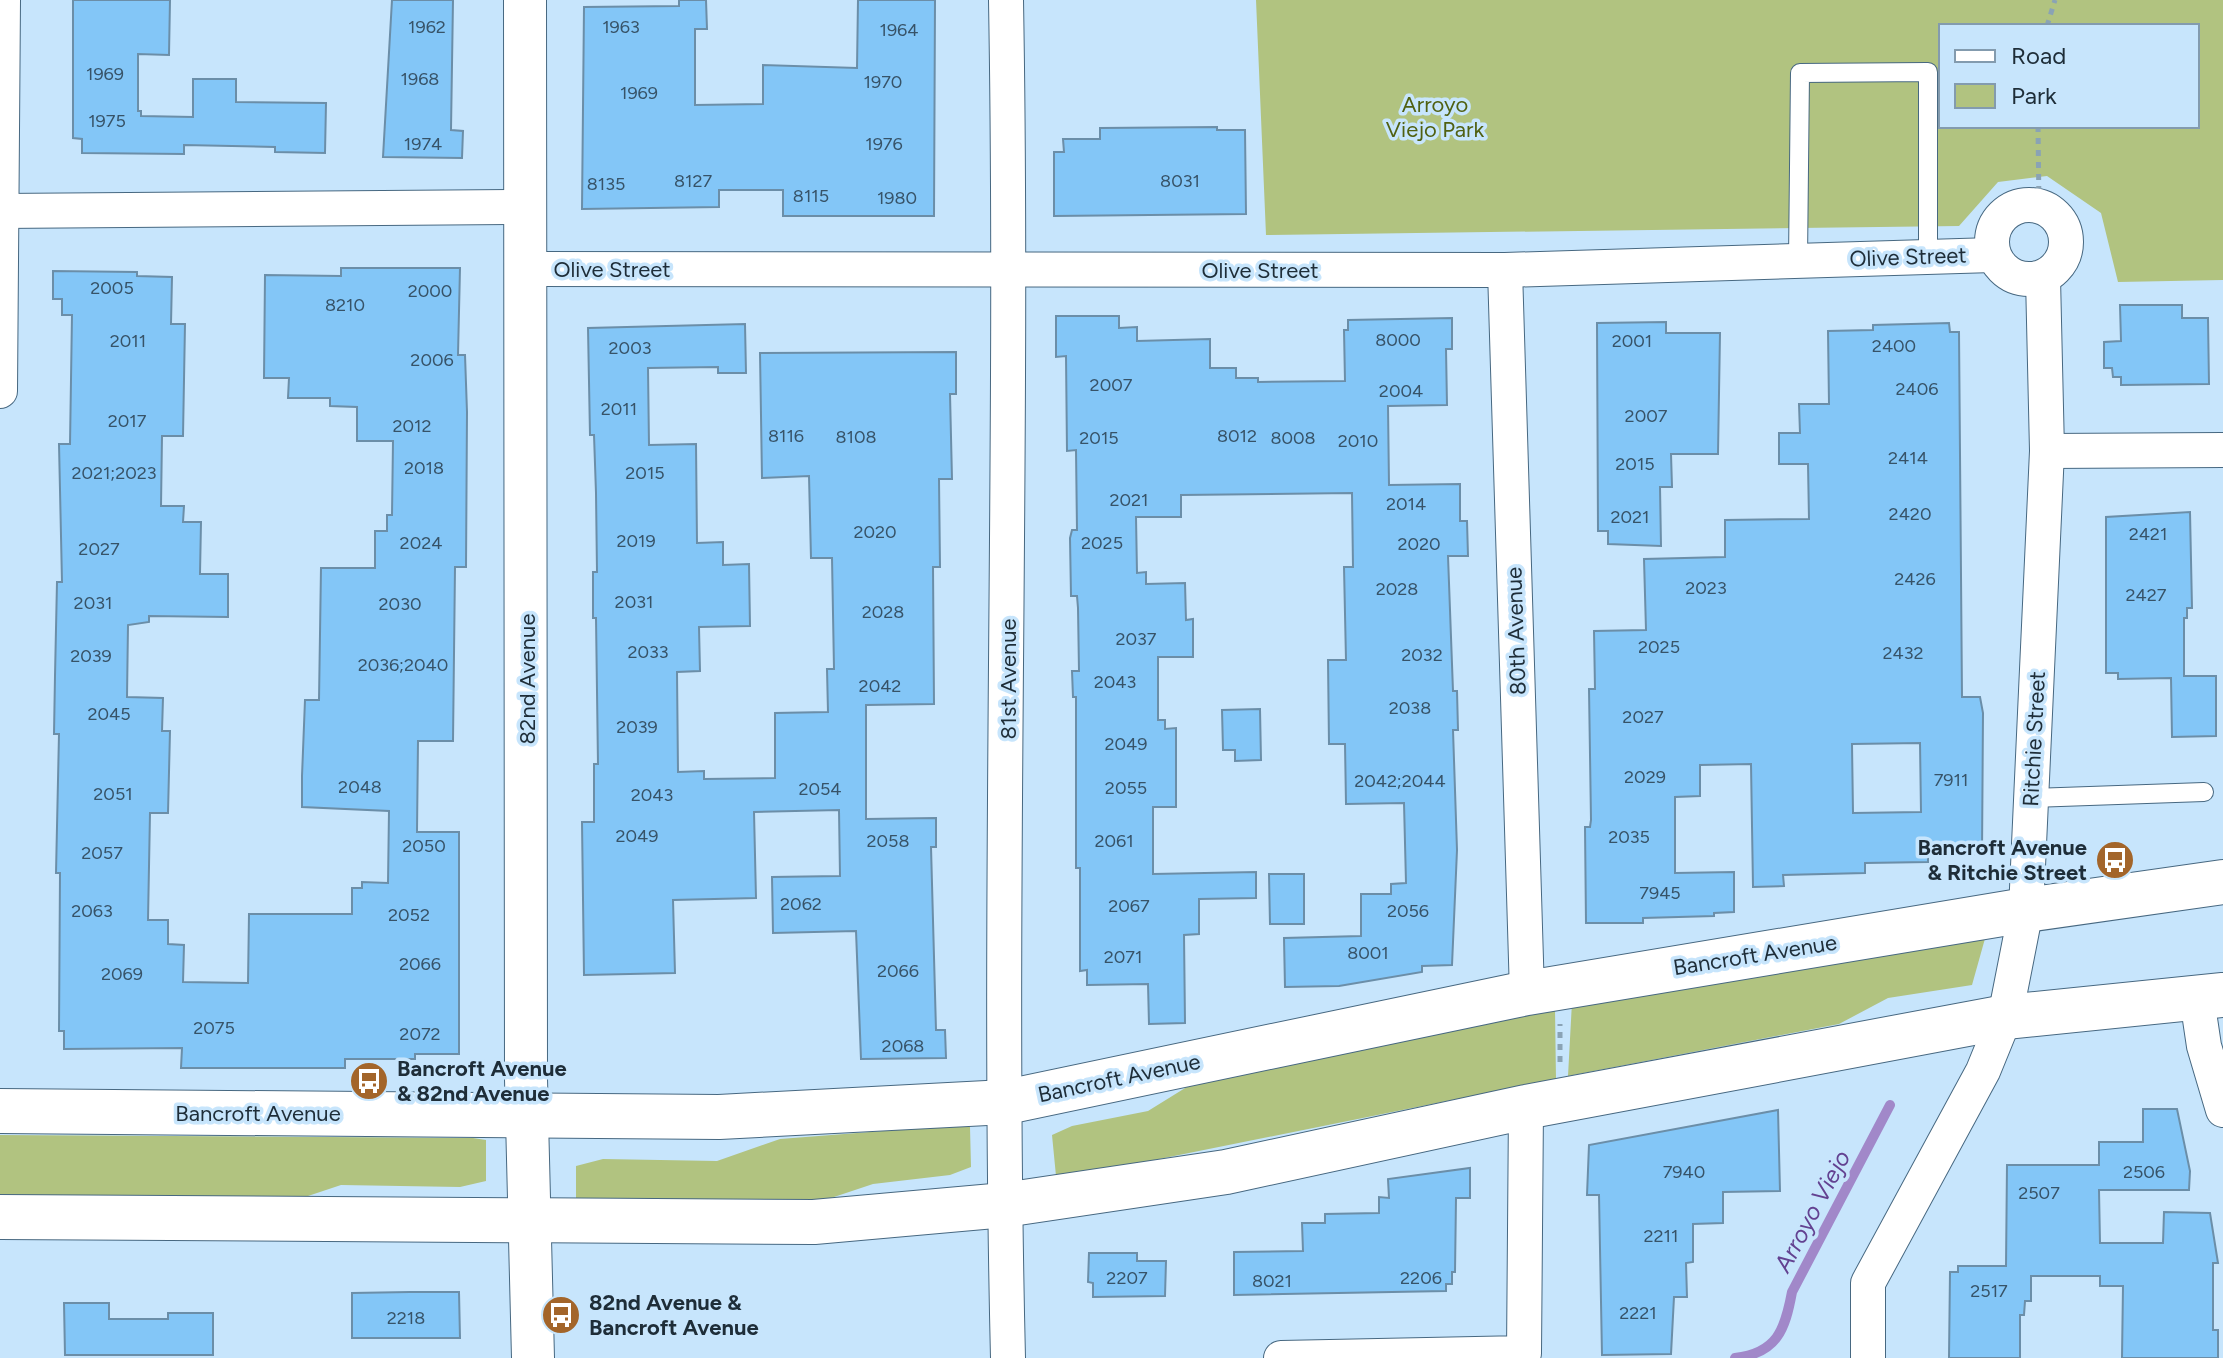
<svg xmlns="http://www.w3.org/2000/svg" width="2223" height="1358" font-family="Figtree,sans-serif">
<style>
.green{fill:#b1c380;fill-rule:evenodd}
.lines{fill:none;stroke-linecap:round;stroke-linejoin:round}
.stream{stroke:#a188c9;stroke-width:10}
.building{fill:#83c6f7;stroke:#6b8ea8;stroke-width:2;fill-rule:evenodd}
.service-casing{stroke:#476881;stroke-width:20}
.minor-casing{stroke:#476881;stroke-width:36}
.tertiary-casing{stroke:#476881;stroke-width:44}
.secondary-casing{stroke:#476881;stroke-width:46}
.path{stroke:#8aa3b5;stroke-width:5;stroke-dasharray:6 6;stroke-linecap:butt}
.service{stroke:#fff;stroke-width:18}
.minor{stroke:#fff;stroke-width:34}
.tertiary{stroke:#fff;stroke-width:42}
.secondary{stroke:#fff;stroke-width:44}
.labels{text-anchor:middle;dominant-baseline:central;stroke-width:7;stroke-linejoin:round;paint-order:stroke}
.number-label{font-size:18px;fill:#375368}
.park-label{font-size:22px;fill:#506011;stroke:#c7e5fc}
.street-label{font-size:22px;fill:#1e2d38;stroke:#c7e5fc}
.poi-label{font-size:22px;font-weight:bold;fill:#1e2d38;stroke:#c7e5fc;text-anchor:start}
.water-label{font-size:24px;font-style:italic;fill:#634291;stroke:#c7e5fc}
</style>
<rect width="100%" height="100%" fill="#c7e5fc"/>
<!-- green -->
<g class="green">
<path d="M1256 0H2223V280L2118 282 2101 213 2047 176 1998 182 1959 226 1266 235ZM1941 26H2197V126H1941Z"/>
<polygon points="1986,935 1972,985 1888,998 1839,1024 1568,1076 1572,1002"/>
<polygon points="1555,1009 1556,1079 1070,1177 1056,1176 1052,1135 1072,1126 1148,1111 1190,1085"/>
<polygon points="960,1125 970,1127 971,1167 950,1175 873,1184 807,1206 576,1207 576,1166 603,1159 717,1161 780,1139"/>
<polygon points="0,1135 473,1138 486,1140 486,1181 460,1187 341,1185 284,1204 0,1201"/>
</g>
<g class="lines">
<!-- stream -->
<path class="stream" d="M1735 1358C1777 1353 1785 1330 1792 1292L1890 1105"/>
</g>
<!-- building -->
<g class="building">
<polygon points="73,0 170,0 169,55 138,54 138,111 141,111 141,116 193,117 193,79 236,79 236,102 326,103 325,153 275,152 275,147 184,145 184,154 82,153 82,139 73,138"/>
<polygon points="392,0 453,0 451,130 463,131 462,158 383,157"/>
<polygon points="679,0 706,0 707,29 695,29 695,105 763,104 763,65 857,68 858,0 935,0 934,216 783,216 783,190 719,190 719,207 582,209 584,7 679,6"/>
<polygon points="1217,127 1217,130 1245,130 1246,214 1054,216 1054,152 1064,152 1063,139 1100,139 1100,128"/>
<polygon points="341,268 460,268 458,355 465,355 467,412 466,567 455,567 453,741 418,741 417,832 459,832 459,1054 415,1054 415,1059 345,1059 345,1068 181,1068 182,1048 64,1049 64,1031 59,1031 60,873 56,873 59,734 54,734 55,676 57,582 62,582 59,444 70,444 72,315 62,315 62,299 53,299 53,271 137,272 137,276 172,277 171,324 185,324 183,436 162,436 161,506 184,506 183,522 201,522 200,574 228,574 228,617 149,616 149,622 128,625 127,697 163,698 162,731 170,731 168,813 150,813 148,920 168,920 168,944 184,945 183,982 248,983 249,914 352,914 352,888 362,888 362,882 388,883 389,811 302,807 302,776 305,700 319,700 321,568 375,568 375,531 387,531 387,515 392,515 393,441 357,441 357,407 330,406 330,398 288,398 289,378 264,378 265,275 341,276"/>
<polygon points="2120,305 2182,305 2182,318 2208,318 2209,384 2121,385 2121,377 2113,377 2112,368 2104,368 2104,342 2121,341"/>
<polygon points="1056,316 1119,316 1119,328 1137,327 1137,341 1210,339 1210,368 1236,368 1236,378 1258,378 1258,382 1345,381 1344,330 1348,330 1348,320 1452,318 1452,349 1446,349 1447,405 1388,406 1389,485 1460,484 1460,521 1467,521 1468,556 1448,556 1453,691 1457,691 1458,730 1453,730 1457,850 1452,965 1422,966 1422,972 1339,986 1285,987 1284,938 1361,936 1361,894 1391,894 1391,884 1406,883 1404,803 1346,804 1345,744 1329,744 1328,660 1346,660 1344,567 1353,567 1352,493 1181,495 1181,517 1136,517 1137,573 1146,572 1146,584 1185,583 1186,620 1193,619 1193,657 1158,657 1158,720 1165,720 1165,729 1176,728 1176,807 1153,807 1153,874 1256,872 1256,898 1199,899 1199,934 1184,935 1185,1023 1149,1024 1148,984 1087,985 1087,970 1080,971 1080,868 1076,868 1076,697 1073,697 1072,671 1079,671 1078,608 1077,596 1071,596 1070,538 1072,530 1077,530 1076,450 1067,451 1066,356 1056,357"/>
<polygon points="1666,322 1666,333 1720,333 1718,454 1671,454 1672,487 1660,487 1661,546 1608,544 1608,531 1598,531 1597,323"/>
<path d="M1949 323 1950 332H1959L1962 697H1980L1983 713 1982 854 1928 855V862L1865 863V873L1783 875 1784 886 1753 887 1751 764 1700 765V796L1675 797V873L1734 872V912L1714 913V916L1643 918V923H1586L1585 827H1590L1591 820 1589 689H1595L1594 631 1646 630 1644 559 1725 557V520L1809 519 1808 464H1779V433H1800L1799 404H1829L1828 331 1873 330V325ZM1920 743 1921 812 1853 813 1852 744Z"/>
<polygon points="745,324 746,373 718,373 718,367 648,368 649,445 696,444 697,543 723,542 723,565 749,564 750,626 699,627 700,671 677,672 678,772 704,771 704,779 775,778 775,713 828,712 827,669 834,669 832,558 811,558 809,476 762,478 760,353 956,352 956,394 950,394 952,479 939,479 940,567 933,567 934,704 866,705 866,819 936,818 936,847 931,847 936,1030 945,1030 946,1058 861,1059 856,931 773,933 772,877 840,876 839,810 754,812 756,898 673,900 675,973 584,975 582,822 594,822 594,764 598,764 596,618 593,618 593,572 597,572 596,493 594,435 590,435 588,328"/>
<polygon points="2190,512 2192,608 2187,608 2187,618 2184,618 2184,676 2216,676 2216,736 2172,737 2171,678 2118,679 2118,673 2106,673 2106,517"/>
<polygon points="1260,709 1261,760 1235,761 1235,750 1223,750 1222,710"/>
<polygon points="1269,874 1304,874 1304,924 1270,924"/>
<polygon points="2143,1109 2177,1109 2190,1171 2189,1190 2099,1190 2100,1243 2163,1243 2164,1212 2210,1213 2218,1263 2213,1263 2213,1330 2218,1330 2218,1358 2122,1358 2123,1286 2100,1286 2100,1276 2031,1276 2031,1301 2025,1301 2024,1315 2020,1315 2020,1358 1949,1358 1950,1272 1958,1272 1958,1266 2006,1266 2007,1165 2099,1165 2099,1142 2143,1142"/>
<polygon points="1778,1110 1780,1191 1723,1192 1723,1223 1693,1224 1693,1262 1686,1263 1687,1297 1674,1297 1671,1354 1602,1355 1599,1195 1587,1195 1589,1145"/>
<polygon points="1470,1168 1470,1198 1456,1198 1455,1272 1452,1272 1452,1284 1446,1284 1446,1291 1234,1295 1234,1252 1303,1251 1302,1223 1325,1223 1325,1214 1379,1213 1379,1197 1389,1198 1388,1179"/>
<polygon points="1089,1253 1137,1253 1137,1261 1166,1261 1165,1296 1093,1297 1093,1283 1088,1282"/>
<polygon points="410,1292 459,1292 460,1338 352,1338 352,1293"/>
<polygon points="64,1303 109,1303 109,1319 168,1319 168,1313 213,1313 213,1355 65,1355"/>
</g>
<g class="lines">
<!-- service casing -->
<g class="service-casing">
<g id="service">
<polyline points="1798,261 1800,73 1928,72 1928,257"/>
<polyline points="2031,798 2204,792"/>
</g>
</g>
<!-- minor casing -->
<g class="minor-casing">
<g id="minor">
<path d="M1006 0C1014 453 997 906 1008 1358"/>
<circle cx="2029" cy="242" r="37"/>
<polyline points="0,211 526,207"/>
<polyline points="527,269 1505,270 1993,255"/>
<polyline points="1505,270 1527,993"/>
<polyline points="0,391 3,0"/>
<polyline points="2047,451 2223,450"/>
<polyline points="2197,999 2204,1046 2223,1110"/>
<polyline points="1281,1358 1524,1353 1526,1107"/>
<polyline points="1868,1358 1868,1283 1983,1071 2005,1017 2026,910 2047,451 2043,278"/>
</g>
</g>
<!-- tertiary casing -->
<g class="tertiary-casing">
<polyline id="tertiary" points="525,0 526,1079 533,1358"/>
</g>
<!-- secondary casing -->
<g class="secondary-casing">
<g id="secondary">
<polyline points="0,1111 719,1117 1006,1102 1527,993 2026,910 2223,882"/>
<polyline points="0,1217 814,1222 1005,1205 1226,1172 1526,1107 2005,1017 2223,995"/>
</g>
</g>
<!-- path -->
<g class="path">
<polyline points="2047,26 2055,0"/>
<polyline points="2038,126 2039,206"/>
<polyline points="1560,1062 1560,1024"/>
</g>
<!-- service -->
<use href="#service" class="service"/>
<!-- minor -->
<use href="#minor" class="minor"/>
<!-- tertiary -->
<use href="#tertiary" class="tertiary"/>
<!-- secondary -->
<use href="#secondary" class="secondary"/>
</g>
<!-- icons -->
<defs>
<g id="bus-disc" transform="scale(2)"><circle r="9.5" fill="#a3652a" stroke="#c7e5fc"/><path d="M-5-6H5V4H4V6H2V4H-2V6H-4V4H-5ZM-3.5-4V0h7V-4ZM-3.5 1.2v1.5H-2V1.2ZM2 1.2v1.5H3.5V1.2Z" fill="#fff"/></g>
</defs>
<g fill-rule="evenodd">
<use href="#bus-disc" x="2115" y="860"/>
<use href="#bus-disc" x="369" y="1081"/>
<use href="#bus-disc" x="561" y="1315"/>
</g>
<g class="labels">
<!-- number labels -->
<g class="number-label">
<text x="427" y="27">1962</text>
<text x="621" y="27">1963</text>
<text x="899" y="30">1964</text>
<text x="105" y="74">1969</text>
<text x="420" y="79">1968</text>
<text x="883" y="82">1970</text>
<text x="639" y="93">1969</text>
<text x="107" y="121">1975</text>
<text x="423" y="144">1974</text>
<text x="884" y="144">1976</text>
<text x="693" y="181">8127</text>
<text x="1180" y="181">8031</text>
<text x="606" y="184">8135</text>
<text x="811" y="196">8115</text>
<text x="897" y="198">1980</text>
<text x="112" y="288">2005</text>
<text x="430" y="291">2000</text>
<text x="345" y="305">8210</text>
<text x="1398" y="340">8000</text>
<text x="128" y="341">2011</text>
<text x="1632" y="341">2001</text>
<text x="1894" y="346">2400</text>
<text x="630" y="348">2003</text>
<text x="432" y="360">2006</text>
<text x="1111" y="385">2007</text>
<text x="1917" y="389">2406</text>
<text x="1401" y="391">2004</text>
<text x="619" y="409">2011</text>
<text x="1646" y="416">2007</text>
<text x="127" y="421">2017</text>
<text x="412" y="426">2012</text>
<text x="786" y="436">8116</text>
<text x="1237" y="436">8012</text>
<text x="856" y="437">8108</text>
<text x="1099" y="438">2015</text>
<text x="1293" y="438">8008</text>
<text x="1358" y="441">2010</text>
<text x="1908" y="458">2414</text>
<text x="1635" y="464">2015</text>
<text x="424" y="468">2018</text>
<text x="114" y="473">2021;2023</text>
<text x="645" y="473">2015</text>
<text x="1129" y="500">2021</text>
<text x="1406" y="504">2014</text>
<text x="1910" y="514">2420</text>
<text x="1630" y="517">2021</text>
<text x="875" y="532">2020</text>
<text x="2148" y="534">2421</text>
<text x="636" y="541">2019</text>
<text x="421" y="543">2024</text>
<text x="1102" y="543">2025</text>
<text x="1419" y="544">2020</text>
<text x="99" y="549">2027</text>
<text x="1915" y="579">2426</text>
<text x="1706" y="588">2023</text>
<text x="1397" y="589">2028</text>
<text x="2146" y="595">2427</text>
<text x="634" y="602">2031</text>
<text x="93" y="603">2031</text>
<text x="400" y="604">2030</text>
<text x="883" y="612">2028</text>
<text x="1136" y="639">2037</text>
<text x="1659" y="647">2025</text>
<text x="648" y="652">2033</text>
<text x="1903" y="653">2432</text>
<text x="1422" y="655">2032</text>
<text x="91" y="656">2039</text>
<text x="403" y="665">2036;2040</text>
<text x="1115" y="682">2043</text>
<text x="880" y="686">2042</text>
<text x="1410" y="708">2038</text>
<text x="109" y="714">2045</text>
<text x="1643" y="717">2027</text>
<text x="637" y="727">2039</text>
<text x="1126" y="744">2049</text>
<text x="1645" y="777">2029</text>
<text x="1951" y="780">7911</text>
<text x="1400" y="781">2042;2044</text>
<text x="360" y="787">2048</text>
<text x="1126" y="788">2055</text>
<text x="820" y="789">2054</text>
<text x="113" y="794">2051</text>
<text x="652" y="795">2043</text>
<text x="637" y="836">2049</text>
<text x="1629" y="837">2035</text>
<text x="888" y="841">2058</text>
<text x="1114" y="841">2061</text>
<text x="424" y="846">2050</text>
<text x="102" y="853">2057</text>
<text x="1660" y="893">7945</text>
<text x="801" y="904">2062</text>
<text x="1129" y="906">2067</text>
<text x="92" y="911">2063</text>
<text x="1408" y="911">2056</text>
<text x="409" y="915">2052</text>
<text x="1368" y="953">8001</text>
<text x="1123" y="957">2071</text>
<text x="420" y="964">2066</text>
<text x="898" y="971">2066</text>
<text x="122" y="974">2069</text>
<text x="214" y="1028">2075</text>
<text x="420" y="1034">2072</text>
<text x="903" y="1046">2068</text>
<text x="1684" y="1172">7940</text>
<text x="2144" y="1172">2506</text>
<text x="2039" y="1193">2507</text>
<text x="1661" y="1236">2211</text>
<text x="1127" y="1278">2207</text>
<text x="1421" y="1278">2206</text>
<text x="1272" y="1281">8021</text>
<text x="1989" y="1291">2517</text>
<text x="1638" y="1313">2221</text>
<text x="406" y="1318">2218</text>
</g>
<!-- park labels -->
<g class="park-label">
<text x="1435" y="104">Arroyo<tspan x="1435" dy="25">Viejo Park</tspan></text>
</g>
<!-- street labels -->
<g class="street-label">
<text transform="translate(1908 257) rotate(-2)">Olive Street</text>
<text x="612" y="269">Olive Street</text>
<text x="1260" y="270">Olive Street</text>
<text transform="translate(1516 631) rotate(-92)">80th Avenue</text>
<text transform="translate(527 679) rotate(-90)">82nd Avenue</text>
<text transform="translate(1008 679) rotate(-90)">81st Avenue</text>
<text transform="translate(2034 739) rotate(-87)">Ritchie Street</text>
<text transform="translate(1755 955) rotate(-9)">Bancroft Avenue</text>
<text transform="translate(1119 1078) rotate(-12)">Bancroft Avenue</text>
<text x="258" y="1113">Bancroft Avenue</text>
</g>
<!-- poi labels -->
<g class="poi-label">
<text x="2087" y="847" text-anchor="end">Bancroft Avenue<tspan x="2087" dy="25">&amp; Ritchie Street</tspan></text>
<text x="397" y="1068">Bancroft Avenue<tspan x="397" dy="25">&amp; 82nd Avenue</tspan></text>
<text x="589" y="1302">82nd Avenue &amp;<tspan x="589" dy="25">Bancroft Avenue</tspan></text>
</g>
<!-- water labels -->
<g class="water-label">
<text transform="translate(1812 1211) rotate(-62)">Arroyo Viejo</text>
</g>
</g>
<!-- legend -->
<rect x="1939" y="24" width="260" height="104" fill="#c7e5fc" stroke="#839bae" stroke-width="2"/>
<rect x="1955" y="50" width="40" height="12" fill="#ffffff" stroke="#839bae" stroke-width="2"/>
<text x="2011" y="64" font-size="24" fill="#1e2d38">Road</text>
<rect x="1955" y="84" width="40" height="24" fill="#b1c380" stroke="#839bae" stroke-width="2"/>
<text x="2011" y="104" font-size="24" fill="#1e2d38">Park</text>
</svg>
